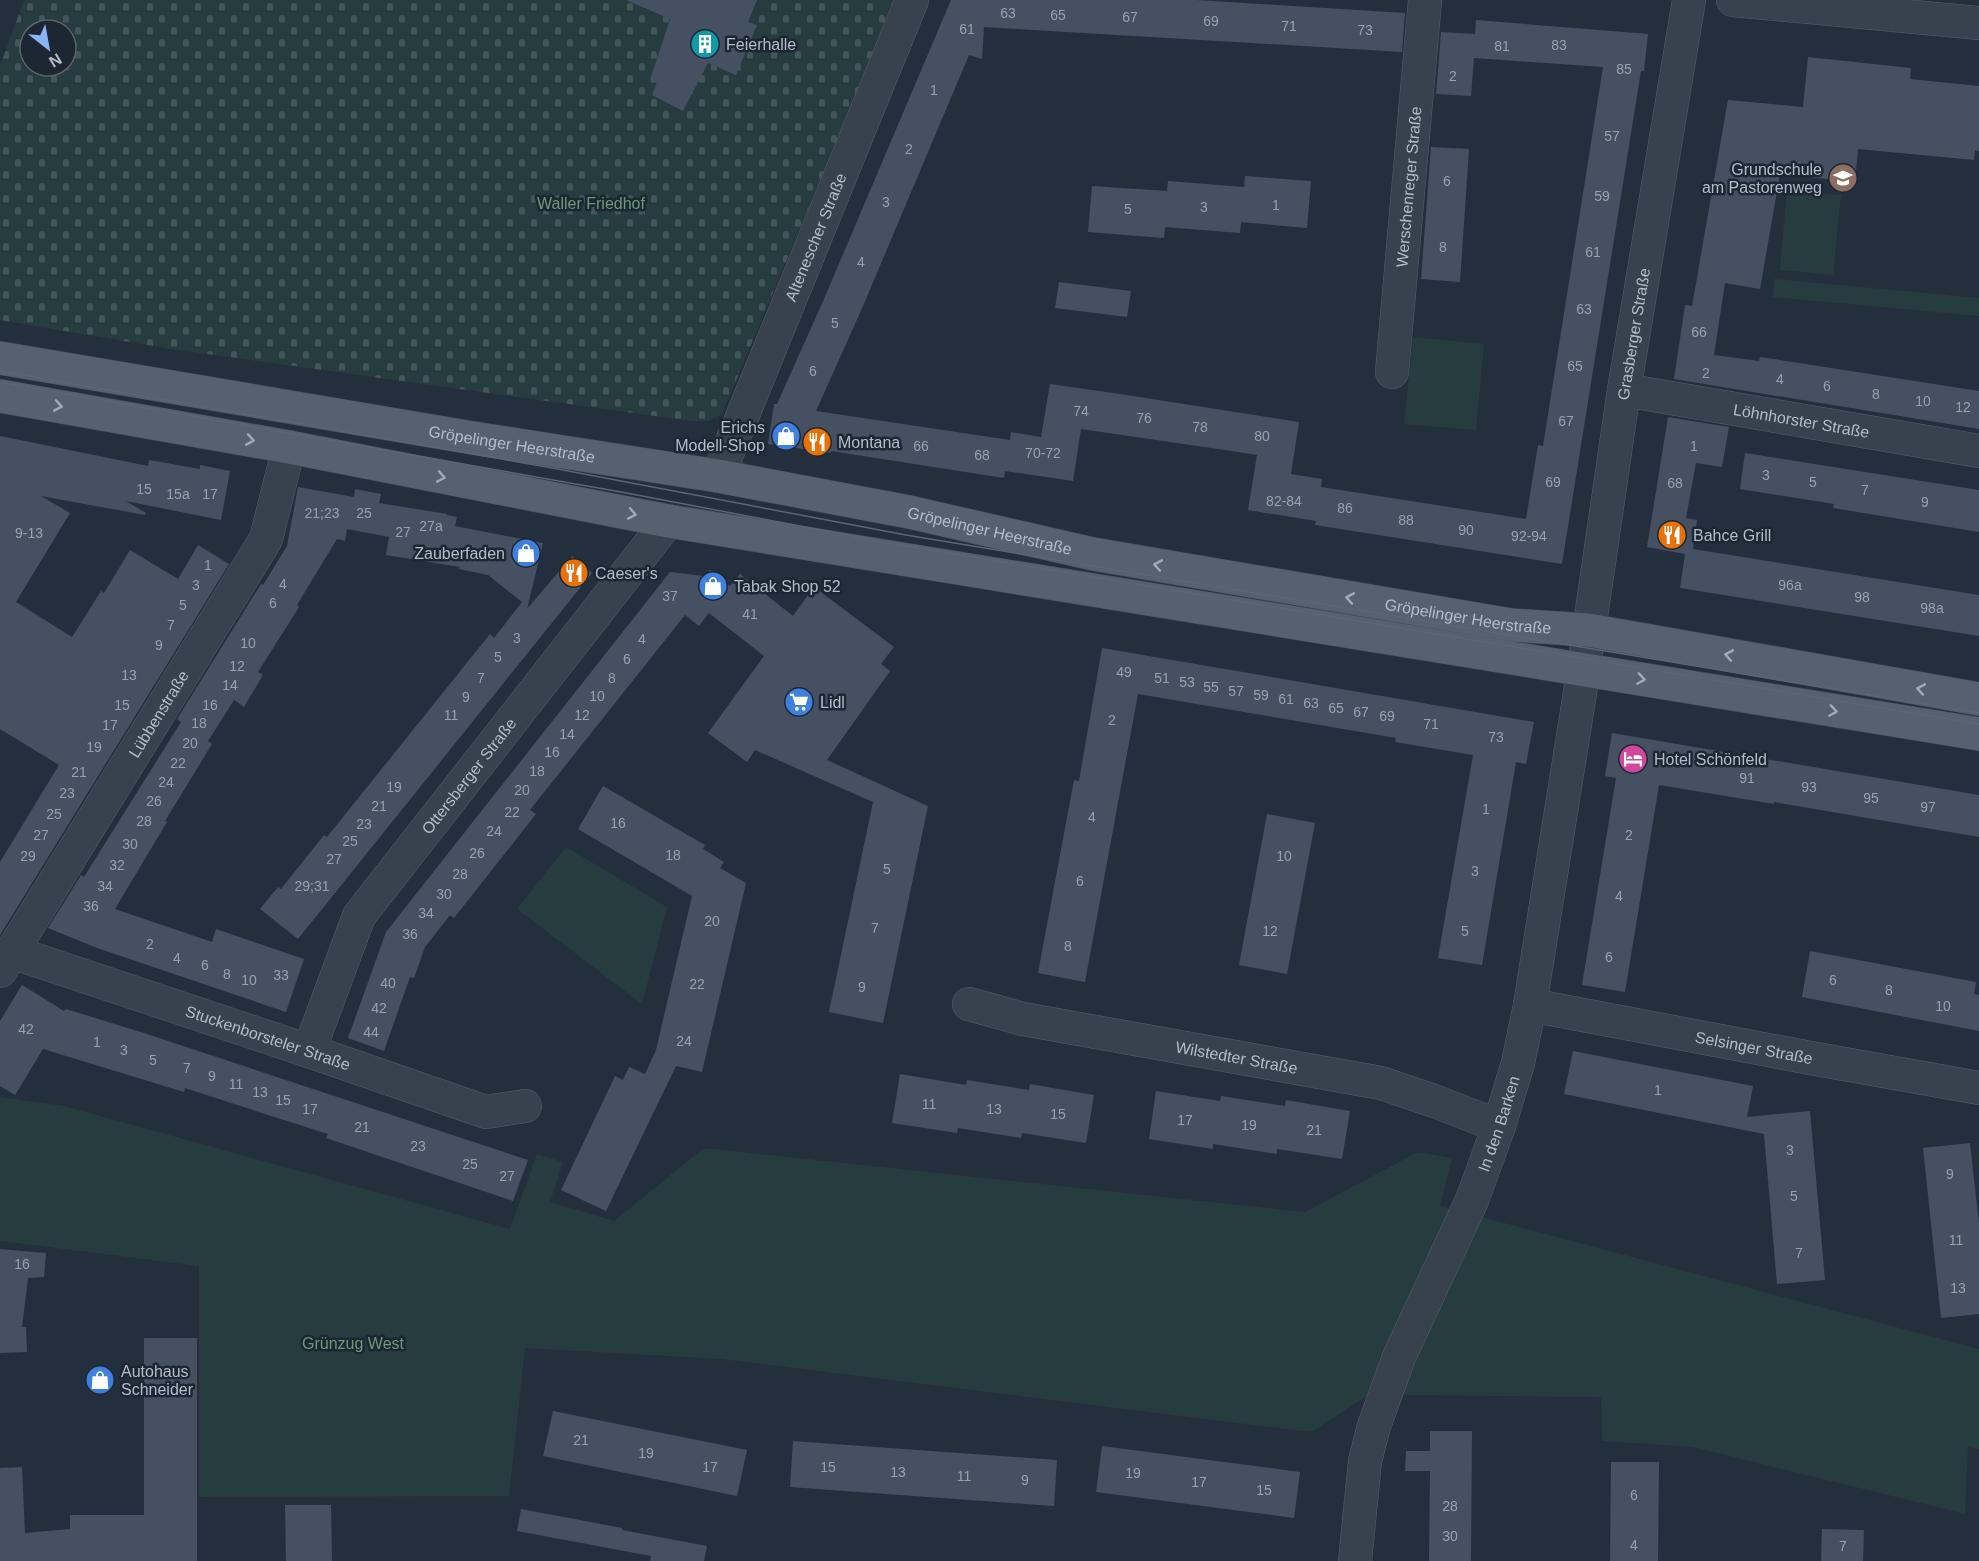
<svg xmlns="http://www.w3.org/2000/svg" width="1979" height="1561" font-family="Arial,sans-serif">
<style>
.cemetery{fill:url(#cemetery-stones);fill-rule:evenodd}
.park{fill:#263c3f}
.building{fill:#455162}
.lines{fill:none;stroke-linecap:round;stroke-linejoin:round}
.minor-casing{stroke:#565f6c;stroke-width:34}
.major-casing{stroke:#414a57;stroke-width:34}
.minor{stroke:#38414e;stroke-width:33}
.major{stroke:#56606e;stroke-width:33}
.tram{stroke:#5a6575;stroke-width:1.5}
.oneway{stroke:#a1aab7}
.labels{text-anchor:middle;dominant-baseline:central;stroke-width:5;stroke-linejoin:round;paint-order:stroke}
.number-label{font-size:14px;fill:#98a1af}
.poi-label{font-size:16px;fill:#b4bcc9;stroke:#1d2633;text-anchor:start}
.street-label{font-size:16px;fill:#b4bcc9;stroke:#1d2633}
.park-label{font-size:16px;fill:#6b9a76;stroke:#1d2633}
</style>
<defs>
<pattern id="cemetery-stones" width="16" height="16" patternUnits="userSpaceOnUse" patternTransform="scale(1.5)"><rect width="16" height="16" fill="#263c3f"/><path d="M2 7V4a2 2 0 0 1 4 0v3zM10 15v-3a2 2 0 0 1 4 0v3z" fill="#435659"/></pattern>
</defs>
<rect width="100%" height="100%" fill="#242f3e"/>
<!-- cemetery -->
<path class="cemetery" d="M24 0H896L722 414 709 421H691L171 349 0 320V66ZM30 30H66V66H30Z"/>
<!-- park -->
<g class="park">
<polygon points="1787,190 1841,195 1833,275 1780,270"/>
<polygon points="1774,279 1979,298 1979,316 1773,297"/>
<polygon points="1413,337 1484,344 1476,430 1404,424"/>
<polygon points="566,847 667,907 642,1004 517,909"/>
<polygon points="0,1097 64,1106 510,1229 537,1154 563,1162 550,1202 614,1221 704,1148 1305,1212 1418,1152 1452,1158 1440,1206 1979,1349 1979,1449 1968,1447 1965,1514 1693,1447 1602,1441 1601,1397 1369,1395 1311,1432 721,1359 525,1348 509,1496 199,1497 199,1266 0,1241"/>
</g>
<!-- building -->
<g class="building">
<polygon points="626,0 757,0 748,22 757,25 736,75 708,63 683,111 652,95 657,82 650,80 670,19"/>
<polygon points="951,0 1196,0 1405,13 1402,52 984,27 982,59 969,55 863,306 816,411 1010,440 1011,432 1041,437 1050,384 1120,394 1299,422 1291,474 1322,479 1321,487 1526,519 1538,445 1543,446 1603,67 1474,58 1471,96 1436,94 1441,32 1475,34 1476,20 1648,34 1644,71 1641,71 1562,564 1315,525 1316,521 1248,510 1257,455 1225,450 1081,429 1073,481 1005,471 1004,478 831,451 831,453 768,444 774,404 777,404 824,299"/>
<polygon points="1808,57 1911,68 1910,79 1979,86 1979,151 1975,150 1974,160 1858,149 1855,182 1780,174 1760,289 1725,283 1714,355 1759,361 1760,357 1979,391 1979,429 1674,379 1685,305 1692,306 1728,100 1803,107"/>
<polygon points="1431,147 1469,149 1460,282 1421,279"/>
<polygon points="1245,176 1311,181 1307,228 1241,222 1240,233 1165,227 1164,238 1088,232 1092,186 1167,191 1168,181 1244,187"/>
<polygon points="1059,282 1131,291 1127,317 1055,308"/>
<polygon points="1668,417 1729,427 1722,467 1696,463 1686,518 1697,520 1693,549 1979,595 1979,636 1680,588 1685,554 1647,547"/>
<polygon points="0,436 148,466 149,460 200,469 200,465 230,471 221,520 126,501 146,513 145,515 41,496 70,513 16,602 72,637 101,591 104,593 130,550 178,579 198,545 229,564 0,935 0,862 59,765 0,729"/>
<polygon points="1745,453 1979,490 1979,532 1833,508 1834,504 1740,489"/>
<polygon points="298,487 354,497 355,489 381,494 379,503 447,514 447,515 457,517 455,526 543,543 527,609 572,556 592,573 298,939 260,909 278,887 281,889 324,835 327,837 490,634 494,638 522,602 488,575 459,569 460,567 386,555 389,537 347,529 345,541 337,539 297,605 299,607 258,672 263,675 244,707 234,700 208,741 212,744 165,821 167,822 115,909 212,942 216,929 304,959 286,1012 97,948 48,928 81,875 84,877 166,746 181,722 177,719 261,584 263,585 287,546"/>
<polygon points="710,570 730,586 740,574 793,616 814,587 894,647 881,664 890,671 827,760 928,806 883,1023 829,1012 873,802 755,750 747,762 708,733 764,656 709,613 699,626 685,615 530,810 536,814 454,918 450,915 425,947 414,978 410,977 384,1051 348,1038 386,932 670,572 704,576"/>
<polygon points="1102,648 1534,722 1526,764 1516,762 1482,965 1438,958 1473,755 1395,742 1396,738 1138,694 1085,982 1038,973 1074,780 1079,781"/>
<polygon points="1612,733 1979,795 1979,837 1774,802 1774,804 1659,785 1625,992 1582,985 1616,778 1605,776"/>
<polygon points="603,786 705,845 703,849 724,862 720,868 746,883 702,1072 676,1066 606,1211 561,1190 615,1076 623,1080 629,1067 645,1074 656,1050 692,896 578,829"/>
<polygon points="1267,814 1315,823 1287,974 1239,965"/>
<polygon points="1810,951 1976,982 1974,994 1979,995 1979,1031 1802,997"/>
<polygon points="22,985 64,1011 66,1009 144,1033 528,1160 513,1201 326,1138 328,1134 265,1114 185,1088 184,1092 43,1049 15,1095 0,1086 0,1021"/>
<polygon points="1573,1051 1753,1086 1747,1117 1810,1111 1825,1280 1777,1284 1764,1134 1564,1094"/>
<polygon points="900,1074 966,1085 967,1080 1029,1090 1030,1084 1094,1095 1086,1143 1022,1133 1021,1138 958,1128 957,1133 892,1123"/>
<polygon points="1156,1091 1220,1101 1221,1096 1285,1106 1286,1100 1350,1111 1342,1159 1277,1149 1277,1154 1213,1144 1213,1149 1149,1139"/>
<polygon points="1970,1143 1979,1224 1979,1314 1941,1318 1923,1148"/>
<polygon points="0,1249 46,1253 44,1277 28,1278 22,1327 26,1327 27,1352 0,1353"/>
<polygon points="144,1338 197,1338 197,1561 0,1561 0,1468 22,1467 25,1533 70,1529 70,1515 144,1515"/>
<polygon points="553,1411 747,1450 737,1496 543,1456"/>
<polygon points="1430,1431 1472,1431 1471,1561 1429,1561 1430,1471 1405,1471 1406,1451 1430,1451"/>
<polygon points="793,1441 1057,1460 1054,1506 790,1487"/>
<polygon points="1102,1446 1300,1472 1294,1518 1096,1492"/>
<polygon points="1611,1462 1659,1462 1658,1561 1610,1561"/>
<polygon points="285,1505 331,1505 332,1561 286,1561"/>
<polygon points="521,1509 622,1528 622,1530 707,1546 704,1561 650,1561 651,1556 517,1531"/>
<polygon points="1822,1529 1864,1530 1863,1561 1821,1561"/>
</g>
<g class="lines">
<!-- minor casing -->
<g class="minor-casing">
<g id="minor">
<polyline points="1733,0 1979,23"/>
<path id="s1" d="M1392 372 1425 0"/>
<path id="s2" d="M1624 390 1979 451"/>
<path id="s3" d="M718 476 912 0"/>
<path id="s4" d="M12 952 309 1051 486 1112 525 1106"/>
<path id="s5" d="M0 971 266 539 289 447"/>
<path id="s6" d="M969 1004 1023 1019 1381 1083 1434 1101 1499 1126"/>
<path id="s7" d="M1530 1005 1805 1057 1979 1088"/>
<path id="s8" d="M309 1051 359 916 668 521"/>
<path id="s9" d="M1355 1561 1365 1461 1374 1426 1399 1357 1472 1200 1499 1126 1518 1063 1530 1005 1579 699 1624 390 1689 0"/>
</g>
</g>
<!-- major casing -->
<g class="major-casing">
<g id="major">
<path id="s10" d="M0 358 467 437 718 476 909 512 1093 554 1511 625 1588 630 1979 699"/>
<polyline points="0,396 289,447 668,521 1979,734"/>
</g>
</g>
<!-- minor -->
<use href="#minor" class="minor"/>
<!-- major -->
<use href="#major" class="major"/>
<!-- tram -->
<g class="tram">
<polyline points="0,371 547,467 906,535 1979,713"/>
<polyline points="0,382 621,492 900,545 1979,724"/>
</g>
</g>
<!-- one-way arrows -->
<defs><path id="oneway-chevron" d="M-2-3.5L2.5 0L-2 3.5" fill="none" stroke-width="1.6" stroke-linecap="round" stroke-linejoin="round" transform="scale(1.5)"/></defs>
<g class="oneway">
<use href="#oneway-chevron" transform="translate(58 406) rotate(10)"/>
<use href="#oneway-chevron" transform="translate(250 440) rotate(10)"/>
<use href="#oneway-chevron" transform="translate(441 477) rotate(11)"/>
<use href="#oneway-chevron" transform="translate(632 514) rotate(11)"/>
<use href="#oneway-chevron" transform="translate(1158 565) rotate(-170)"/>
<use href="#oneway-chevron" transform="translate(1350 598) rotate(-170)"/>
<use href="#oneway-chevron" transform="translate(1729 655) rotate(-170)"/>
<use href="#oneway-chevron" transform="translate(1641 679) rotate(9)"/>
<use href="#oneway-chevron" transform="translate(1921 689) rotate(-170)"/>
<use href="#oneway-chevron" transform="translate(1833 711) rotate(9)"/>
</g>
<!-- icons -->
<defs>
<g id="building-disc" transform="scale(1.5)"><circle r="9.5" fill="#0f9aa8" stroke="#1d2633"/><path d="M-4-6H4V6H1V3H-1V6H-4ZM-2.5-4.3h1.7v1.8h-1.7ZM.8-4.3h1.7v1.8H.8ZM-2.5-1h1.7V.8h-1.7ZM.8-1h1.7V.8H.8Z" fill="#fff"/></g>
<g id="school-disc" transform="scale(1.5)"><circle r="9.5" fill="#8d6e63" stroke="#1d2633"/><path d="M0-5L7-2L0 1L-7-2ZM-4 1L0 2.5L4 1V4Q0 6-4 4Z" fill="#fff"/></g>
<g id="shop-disc" transform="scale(1.5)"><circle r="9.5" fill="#3f7fe0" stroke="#1d2633"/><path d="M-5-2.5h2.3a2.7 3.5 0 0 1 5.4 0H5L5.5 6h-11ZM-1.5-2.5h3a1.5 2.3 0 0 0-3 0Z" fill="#fff"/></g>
<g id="restaurant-disc" transform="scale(1.5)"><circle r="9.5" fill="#e8710a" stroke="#1d2633"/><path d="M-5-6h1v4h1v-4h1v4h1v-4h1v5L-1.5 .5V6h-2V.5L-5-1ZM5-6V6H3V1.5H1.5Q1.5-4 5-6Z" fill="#fff"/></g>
<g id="supermarket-disc" transform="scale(1.5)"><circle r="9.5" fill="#3f7fe0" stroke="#1d2633"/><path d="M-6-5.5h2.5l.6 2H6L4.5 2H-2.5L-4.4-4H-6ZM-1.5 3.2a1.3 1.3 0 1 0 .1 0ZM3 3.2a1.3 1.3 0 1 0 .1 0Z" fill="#fff"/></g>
<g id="hotel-disc" transform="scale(1.5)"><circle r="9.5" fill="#d1479c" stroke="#1d2633"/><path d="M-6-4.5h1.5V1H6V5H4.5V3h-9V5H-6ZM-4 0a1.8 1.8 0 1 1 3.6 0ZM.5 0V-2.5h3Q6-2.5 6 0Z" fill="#fff"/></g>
</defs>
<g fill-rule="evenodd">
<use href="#building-disc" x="705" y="44"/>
<use href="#school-disc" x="1843" y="178"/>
<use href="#shop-disc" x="786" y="436"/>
<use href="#restaurant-disc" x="817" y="442"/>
<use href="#restaurant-disc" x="1672" y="535"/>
<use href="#shop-disc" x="526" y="553"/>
<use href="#restaurant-disc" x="574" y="573"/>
<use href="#shop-disc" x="713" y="586"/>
<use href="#supermarket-disc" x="799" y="702"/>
<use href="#hotel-disc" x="1633" y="759"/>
<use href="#shop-disc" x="100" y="1380"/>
</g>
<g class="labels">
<!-- number labels -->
<g class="number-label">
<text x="1008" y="13">63</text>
<text x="1058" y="15">65</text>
<text x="1130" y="17">67</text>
<text x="1211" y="21">69</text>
<text x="1289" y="26">71</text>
<text x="967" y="29">61</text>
<text x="1365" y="30">73</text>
<text x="1559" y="45">83</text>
<text x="1502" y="46">81</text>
<text x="1624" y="69">85</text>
<text x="1453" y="76">2</text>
<text x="934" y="90">1</text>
<text x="1612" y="136">57</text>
<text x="909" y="149">2</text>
<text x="1447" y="181">6</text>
<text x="1602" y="196">59</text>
<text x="886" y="202">3</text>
<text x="1276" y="205">1</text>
<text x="1204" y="207">3</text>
<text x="1128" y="209">5</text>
<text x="1443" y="247">8</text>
<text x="1593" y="252">61</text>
<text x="861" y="262">4</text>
<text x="1584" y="309">63</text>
<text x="835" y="323">5</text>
<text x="1699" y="332">66</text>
<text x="1575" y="366">65</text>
<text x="813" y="371">6</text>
<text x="1706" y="373">2</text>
<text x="1780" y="379">4</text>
<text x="1827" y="386">6</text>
<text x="1876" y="394">8</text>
<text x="1923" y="401">10</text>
<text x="1963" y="407">12</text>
<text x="1081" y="411">74</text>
<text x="1144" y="418">76</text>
<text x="1566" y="421">67</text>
<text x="1200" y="427">78</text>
<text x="1262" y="436">80</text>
<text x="921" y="446">66</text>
<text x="1694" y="446">1</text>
<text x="1043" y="453">70-72</text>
<text x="982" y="455">68</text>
<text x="1766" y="475">3</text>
<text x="1553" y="482">69</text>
<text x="1813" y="482">5</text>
<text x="1675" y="483">68</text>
<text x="144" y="489">15</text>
<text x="1865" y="490">7</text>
<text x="178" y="494">15a</text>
<text x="210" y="494">17</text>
<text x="1284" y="501">82-84</text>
<text x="1925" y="502">9</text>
<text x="1345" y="508">86</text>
<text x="322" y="513">21;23</text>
<text x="364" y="513">25</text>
<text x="1406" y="520">88</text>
<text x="431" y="526">27a</text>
<text x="1466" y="530">90</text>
<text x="403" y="532">27</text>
<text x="29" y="533">9-13</text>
<text x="1529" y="536">92-94</text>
<text x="208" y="565">1</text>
<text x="283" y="584">4</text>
<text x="196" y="585">3</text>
<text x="1790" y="585">96a</text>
<text x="670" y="596">37</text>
<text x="1862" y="597">98</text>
<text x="273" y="603">6</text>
<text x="183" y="605">5</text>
<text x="1932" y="608">98a</text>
<text x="750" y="614">41</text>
<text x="171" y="625">7</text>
<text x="517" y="638">3</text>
<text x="642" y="639">4</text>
<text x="248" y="643">10</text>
<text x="159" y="645">9</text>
<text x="498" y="657">5</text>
<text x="627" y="659">6</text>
<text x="237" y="666">12</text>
<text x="1124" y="672">49</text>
<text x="129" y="675">13</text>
<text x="481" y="678">7</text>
<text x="612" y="678">8</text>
<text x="1162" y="678">51</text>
<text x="1187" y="682">53</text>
<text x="230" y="685">14</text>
<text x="1211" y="687">55</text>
<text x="1236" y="691">57</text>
<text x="1261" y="695">59</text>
<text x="597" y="696">10</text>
<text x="466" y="697">9</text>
<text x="1286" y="699">61</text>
<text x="1311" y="703">63</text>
<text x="122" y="705">15</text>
<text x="210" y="705">16</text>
<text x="1336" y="708">65</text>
<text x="1361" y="712">67</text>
<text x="451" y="715">11</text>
<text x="582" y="715">12</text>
<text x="1387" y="716">69</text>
<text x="1112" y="720">2</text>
<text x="199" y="723">18</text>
<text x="1431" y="724">71</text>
<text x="110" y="725">17</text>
<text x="567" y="734">14</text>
<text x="1496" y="737">73</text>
<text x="190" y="743">20</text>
<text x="94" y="747">19</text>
<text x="552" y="752">16</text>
<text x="178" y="763">22</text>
<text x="537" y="771">18</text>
<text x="79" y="772">21</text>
<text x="1747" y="778">91</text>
<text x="166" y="782">24</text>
<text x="394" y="787">19</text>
<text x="1809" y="787">93</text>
<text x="522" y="790">20</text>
<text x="67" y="793">23</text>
<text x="1871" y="798">95</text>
<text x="154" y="801">26</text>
<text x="379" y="806">21</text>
<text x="1928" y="807">97</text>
<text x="1486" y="809">1</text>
<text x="512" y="812">22</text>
<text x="54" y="814">25</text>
<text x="1092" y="817">4</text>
<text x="144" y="821">28</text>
<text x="618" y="823">16</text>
<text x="364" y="824">23</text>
<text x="494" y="831">24</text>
<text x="41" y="835">27</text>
<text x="1629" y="835">2</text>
<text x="350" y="841">25</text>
<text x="130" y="844">30</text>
<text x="477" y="853">26</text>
<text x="673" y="855">18</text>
<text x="28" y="856">29</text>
<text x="1284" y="856">10</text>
<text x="334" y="859">27</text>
<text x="117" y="865">32</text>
<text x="887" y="869">5</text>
<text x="1475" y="871">3</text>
<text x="460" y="874">28</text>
<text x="1080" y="881">6</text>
<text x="105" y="886">34</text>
<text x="312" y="886">29;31</text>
<text x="444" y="894">30</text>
<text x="1619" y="896">4</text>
<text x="91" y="906">36</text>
<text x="426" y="913">34</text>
<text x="712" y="921">20</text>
<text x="875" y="928">7</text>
<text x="1270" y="931">12</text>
<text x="1465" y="931">5</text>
<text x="410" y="934">36</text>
<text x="150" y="944">2</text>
<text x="1068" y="946">8</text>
<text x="1609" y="957">6</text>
<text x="177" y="958">4</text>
<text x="205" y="965">6</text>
<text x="227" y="974">8</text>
<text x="281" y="975">33</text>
<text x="249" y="980">10</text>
<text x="1833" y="980">6</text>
<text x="388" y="983">40</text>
<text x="697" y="984">22</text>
<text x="862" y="987">9</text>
<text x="1889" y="990">8</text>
<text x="1943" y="1006">10</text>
<text x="379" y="1008">42</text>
<text x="26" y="1029">42</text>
<text x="371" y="1032">44</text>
<text x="684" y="1041">24</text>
<text x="97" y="1042">1</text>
<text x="124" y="1050">3</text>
<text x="153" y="1060">5</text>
<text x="187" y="1068">7</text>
<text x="212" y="1076">9</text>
<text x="236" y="1084">11</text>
<text x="1658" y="1090">1</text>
<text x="260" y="1092">13</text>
<text x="283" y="1100">15</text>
<text x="929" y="1104">11</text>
<text x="310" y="1109">17</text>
<text x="994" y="1109">13</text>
<text x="1058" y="1114">15</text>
<text x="1185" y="1120">17</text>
<text x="1249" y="1125">19</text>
<text x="362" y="1127">21</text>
<text x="1314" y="1130">21</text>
<text x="418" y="1146">23</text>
<text x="1790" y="1150">3</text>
<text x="470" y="1164">25</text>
<text x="1950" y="1174">9</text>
<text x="507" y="1176">27</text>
<text x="1794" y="1196">5</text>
<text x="1956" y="1240">11</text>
<text x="1799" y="1253">7</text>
<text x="22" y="1264">16</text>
<text x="1958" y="1288">13</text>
<text x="581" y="1440">21</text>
<text x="646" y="1453">19</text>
<text x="710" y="1467">17</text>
<text x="828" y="1467">15</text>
<text x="898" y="1472">13</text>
<text x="1133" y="1473">19</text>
<text x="964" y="1476">11</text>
<text x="1025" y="1480">9</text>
<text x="1199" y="1482">17</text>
<text x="1264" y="1490">15</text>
<text x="1634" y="1495">6</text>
<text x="1450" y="1506">28</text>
<text x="1450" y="1536">30</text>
<text x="1634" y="1545">4</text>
<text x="1843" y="1546">7</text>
</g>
<!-- poi labels -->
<g class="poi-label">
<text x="726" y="44">Feierhalle</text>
<text x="1822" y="169" text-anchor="end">Grundschule<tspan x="1822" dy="18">am Pastorenweg</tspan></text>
<text x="765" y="427" text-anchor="end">Erichs<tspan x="765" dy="18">Modell-Shop</tspan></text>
<text x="838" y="442">Montana</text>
<text x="1693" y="535">Bahce Grill</text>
<text x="505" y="553" text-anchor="end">Zauberfaden</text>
<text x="595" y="573">Caeser's</text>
<text x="734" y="586">Tabak Shop 52</text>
<text x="820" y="702">Lidl</text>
<text x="1654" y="759">Hotel Schönfeld</text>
<text x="121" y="1371">Autohaus<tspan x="121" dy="18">Schneider</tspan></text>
</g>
<!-- street labels -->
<g class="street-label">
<text stroke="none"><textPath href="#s1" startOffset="186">Werschenreger Straße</textPath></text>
<text stroke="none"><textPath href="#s3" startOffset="258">Altenescher Straße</textPath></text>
<text stroke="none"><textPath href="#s9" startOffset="1266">Grasberger Straße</textPath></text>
<text stroke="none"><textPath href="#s2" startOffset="180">Löhnhorster Straße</textPath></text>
<text stroke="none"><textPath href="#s10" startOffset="519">Gröpelinger Heerstraße</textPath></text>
<text stroke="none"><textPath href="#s10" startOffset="1005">Gröpelinger Heerstraße</textPath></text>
<text stroke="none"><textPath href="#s10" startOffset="1491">Gröpelinger Heerstraße</textPath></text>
<text stroke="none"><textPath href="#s5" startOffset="302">Lübbenstraße</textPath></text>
<text stroke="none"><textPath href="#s8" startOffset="322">Ottersberger Straße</textPath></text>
<text stroke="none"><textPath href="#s4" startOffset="270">Stuckenborsteler Straße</textPath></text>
<text stroke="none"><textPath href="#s7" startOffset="228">Selsinger Straße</textPath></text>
<text stroke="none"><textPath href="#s6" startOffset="273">Wilstedter Straße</textPath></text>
<text stroke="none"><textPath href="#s9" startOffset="464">In den Barken</textPath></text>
</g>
<!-- park labels -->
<g class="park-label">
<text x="591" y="203">Waller Friedhof</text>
<text x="353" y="1343">Grünzug West</text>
</g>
</g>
<!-- north arrow -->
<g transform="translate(48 48) rotate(149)"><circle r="28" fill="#1d2633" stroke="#59626f" stroke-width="1.5"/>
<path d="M0-4.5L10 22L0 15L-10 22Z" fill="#8ab4f8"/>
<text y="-9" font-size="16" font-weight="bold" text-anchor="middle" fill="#b4bcc9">N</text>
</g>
</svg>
